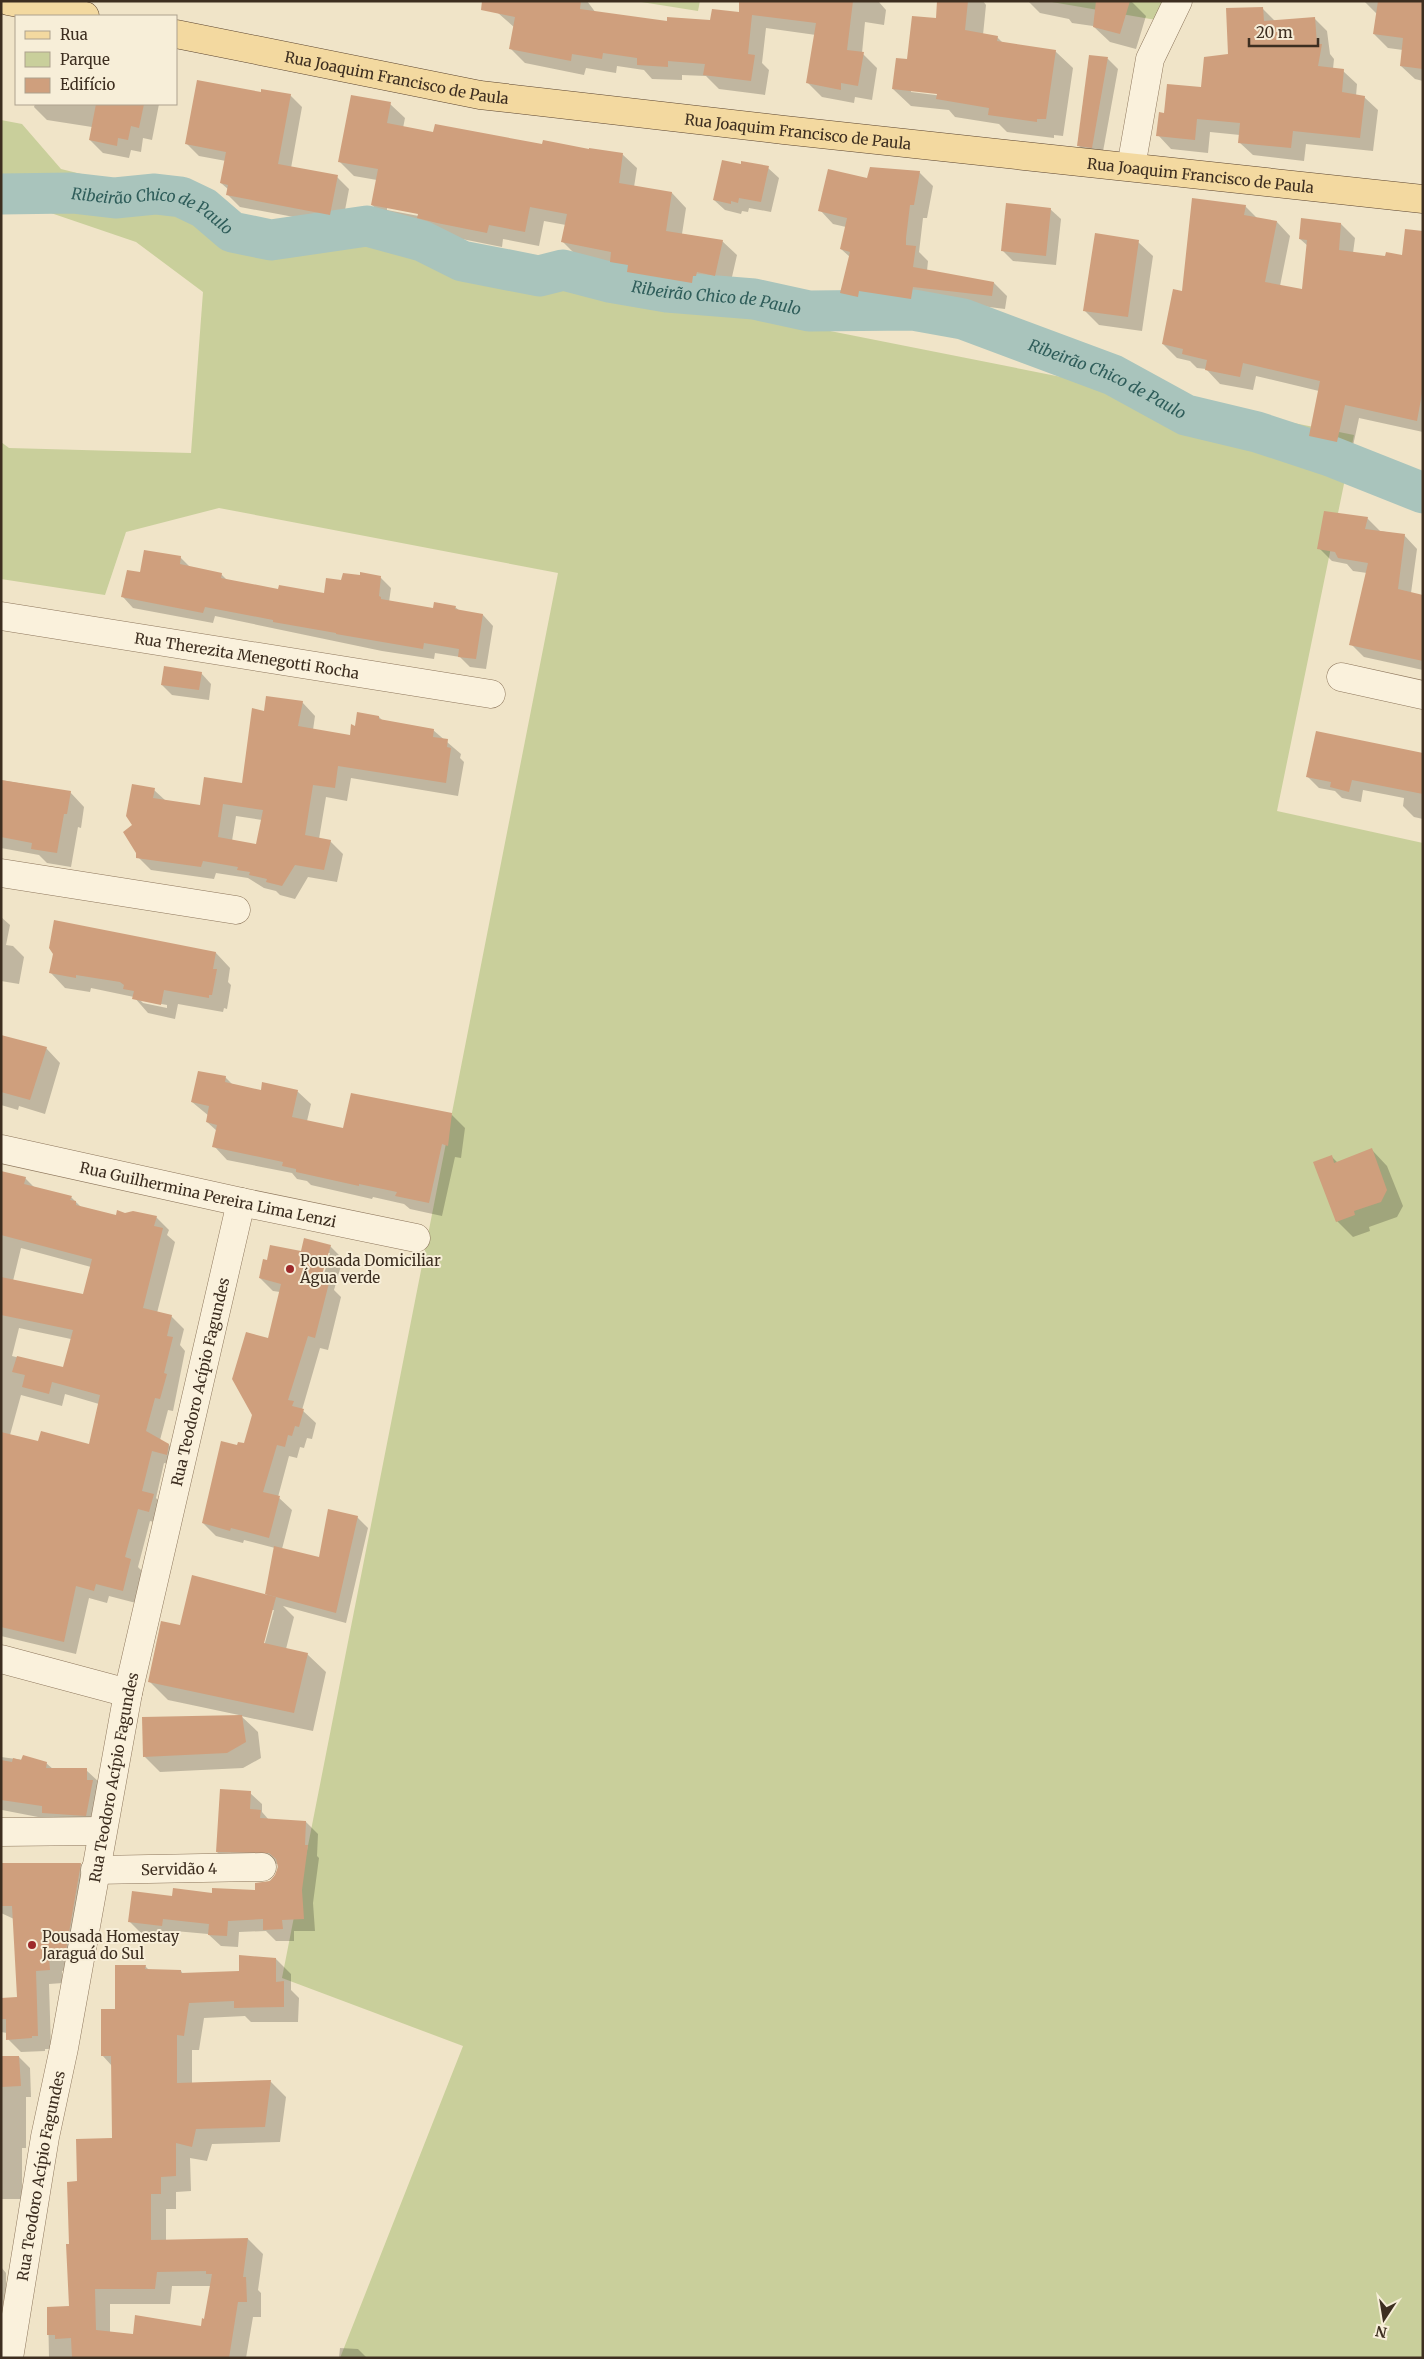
<svg xmlns="http://www.w3.org/2000/svg" width="1424" height="2359" font-family="Merriweather,serif">
<style>
.green{fill:#c9cf9b}
.shadow{fill:#0003;fill-rule:evenodd}
.lines{fill:none;stroke-linecap:round;stroke-linejoin:round}
.river{stroke:#a9c4bc;stroke-width:41}
.building{fill:#cf9f7d;fill-rule:evenodd}
.minor-casing{stroke:#8d765c;stroke-width:29}
.major-casing{stroke:#5b4430;stroke-width:29}
.minor{stroke:#faf1dc;stroke-width:28}
.major{stroke:#f3d9a0;stroke-width:28}
.poi-dot{fill:#9e2a2b;stroke:#f7eed8;stroke-width:2}
.labels{text-anchor:middle;dominant-baseline:central;stroke-width:4;stroke-linejoin:round;paint-order:stroke}
.street-label{font-size:15px;fill:#3d2e20;stroke:#f7eed8}
.poi-label{font-size:15px;fill:#3d2e20;stroke:#f7eed8;text-anchor:start}
.water-label{font-size:16px;font-style:italic;fill:#2f5d5a;stroke:#f7eed8}
</style>
<rect width="100%" height="100%" fill="#f0e4c8"/>
<!-- green -->
<g class="green">
<polygon points="635,1 700,1 698,11"/>
<polygon points="1046,1 1174,1 1162,21"/>
<polygon points="1,120 22,124 61,169 251,216 1354,435 1277,811 1423,843 1423,2358 340,2358 463,2046 282,1978 558,573 219,508 126,532 105,595 1,579 1,442 9,448 191,453 203,292 136,242 1,196"/>
</g>
<!-- shadow -->
<g class="shadow">
<polygon points="500,1 587,1 596,13 668,23 711,21 746,14 748,1 878,1 886,10 884,25 865,22 862,53 877,68 872,100 855,97 854,103 822,97 808,83 816,35 766,28 762,63 769,70 765,95 719,89 706,76 682,75 682,80 652,79 644,70 617,66 616,73 586,68 584,75 525,63 511,49 515,28 498,13"/>
<path d="M939 1H983L986 5 983 35 997 37 1003 43 1055 51 1073 68 1063 136 1054 135V138L1007 132 999 124 955 117 949 110 911 106 893 89 908 60 937 20ZM911 90 943 93V96L911 92Z"/>
<polygon points="1028,1 1131,1 1146,16 1136,49 1110,42 1093,26 1072,23 1069,19 1040,13"/>
<polygon points="1364,1 1423,1 1423,81 1415,79 1401,66 1403,50 1388,48 1374,34 1377,14"/>
<polygon points="1263,9 1276,22 1314,18 1327,31 1330,54 1334,59 1333,69 1343,71 1357,84 1356,96 1364,97 1378,110 1373,151 1306,144 1304,161 1253,155 1239,142 1240,135 1210,132 1208,153 1171,149 1158,135 1165,115 1202,88"/>
<polygon points="1090,56 1108,59 1118,69 1102,157 1088,155 1078,145"/>
<polygon points="262,93 290,95 302,107 291,168 337,177 349,189 342,226 240,207 228,195 229,190 221,183 226,161 199,156 187,144"/>
<polygon points="35,104 159,104 152,140 143,138 141,152 131,150 129,158 103,153 90,140 92,127 47,120 34,107"/>
<path d="M390 104 405 118 403 128 434 134 622 154 637 168 634 187 672 193 686 208 682 234 722 241 737 255 729 290 711 286 710 290H707V297L643 287 634 278 625 277 612 263 577 256 562 241 566 225 544 221 539 246 503 239 502 247 452 237 433 232 428 227 387 219 372 205 377 180 354 176 339 161ZM387 207 424 214V217L387 210Z"/>
<polygon points="768,168 779,178 771,212 749,208 748,212 742,211 741,214 725,210 714,200"/>
<polygon points="919,172 933,186 927,218 923,218 919,252 928,261 927,271 994,283 1007,296 1005,309 926,299 924,312 872,303 871,310 854,306 841,293 850,257 841,249 846,227 833,224 820,210 868,180"/>
<polygon points="1245,206 1257,218 1277,222 1290,236 1280,286 1303,291 1308,246 1300,239 1341,224 1355,238 1353,253 1387,258 1403,256 1423,232 1423,432 1359,418 1351,455 1324,449 1310,436 1319,391 1256,376 1253,390 1220,384 1206,369 1197,368 1190,361 1177,358 1163,344 1183,293"/>
<polygon points="1050,209 1061,219 1056,265 1013,261 1003,251"/>
<polygon points="1138,242 1153,256 1142,331 1099,325 1084,310"/>
<polygon points="1367,518 1380,531 1404,535 1417,549 1411,593 1423,596 1423,670 1364,657 1351,644 1367,573 1353,571 1347,564 1332,561 1319,548"/>
<polygon points="180,557 191,568 221,574 228,581 279,591 325,594 342,582 381,578 391,588 389,602 434,609 455,607 460,611 483,615 493,626 486,669 470,667 460,657 435,653 434,659 382,651 215,616 213,623 133,608 123,597 141,574"/>
<polygon points="201,673 211,684 209,700 172,695 162,685"/>
<path d="M302 702 315 716 313 730 351 737 356 727 379 717 383 721 433 730 461 754 460 758 464 762 458 796 351 778 347 801 326 797 319 839 330 841 343 854 337 882 308 877 295 899 280 895 276 891 264 888 248 878 216 873 214 879 151 870 138 857 134 826 154 790 166 801 201 806 243 785 265 712ZM236 816 262 820 257 846 232 841Z"/>
<polygon points="1423,754 1423,819 1414,817 1403,806 1404,798 1363,790 1361,802 1342,798 1335,791 1319,788 1307,776"/>
<polygon points="1,780 70,792 84,807 81,828 78,827 71,867 47,863 39,855 1,848"/>
<polygon points="1,917 10,925 6,945 13,946 24,957 19,984 1,981"/>
<path d="M54 953H216L230 968 228 982 231 985 227 1009 224 1008 223 1012 178 1004 175 1019 148 1013 134 997 91 988 90 992 65 988 51 973ZM140 1000 167 1005V1008L143 1003Z"/>
<polygon points="1,1043 46,1048 60,1063 45,1114 19,1106 18,1110 1,1105"/>
<polygon points="225,1077 233,1085 262,1091 297,1091 311,1104 307,1121 344,1130 451,1114 465,1128 461,1158 455,1157 442,1216 410,1209 404,1204 373,1197 372,1199 311,1185 307,1181 297,1179 292,1173 227,1160 214,1146 217,1131 207,1122 209,1116 192,1102"/>
<polygon points="1372,1150 1387,1166 1403,1206 1397,1217 1369,1227 1370,1231 1353,1237 1337,1221 1331,1156 1338,1163"/>
<path d="M25 1178 35 1188 71 1197 81 1207 117 1216 125 1214 156 1217 169 1230 167 1235 175 1242 157 1313 171 1316 184 1329 180 1345 185 1351 173 1411 168 1410 160 1440 169 1445 181 1458 179 1467 164 1463 156 1498 166 1508 162 1524 150 1521 138 1567 144 1573 136 1603 109 1596 107 1603 89 1598 76 1654 1 1636V1181ZM21 1248 91 1267 84 1296 13 1281ZM19 1328 71 1339 64 1369 12 1356ZM65 1394 99 1404 90 1446 39 1443 10 1435 21 1395 62 1406Z"/>
<path d="M330 1246 343 1259 334 1290 341 1297 328 1350 320 1348 302 1410 316 1423 312 1439 307 1438 304 1448 300 1447 297 1458 289 1456 278 1497 292 1510 282 1549 320 1559 357 1517 368 1528 346 1623 283 1606 294 1617 286 1649 307 1654 326 1672 313 1731 241 1716 258 1732 261 1758 243 1768 160 1772 144 1756 239 1715 168 1700 149 1681 181 1627 269 1597 266 1594 275 1548 244 1540 243 1543 216 1536 203 1523 238 1447 245 1445 253 1415 280 1292 273 1291 260 1278 302 1252ZM327 1253H330L320 1288 318 1287ZM272 1610H274L263 1650 261 1649Z"/>
<polygon points="1,1757 46,1763 53,1769 86,1770 100,1783 100,1829 2,1810 1,1815"/>
<polygon points="250,1793 262,1804 262,1812 269,1820 306,1822 318,1834 317,1856 319,1858 313,1903 315,1931 294,1931 294,1941 276,1941 266,1931 239,1932 238,1947 221,1946 208,1934 175,1931 174,1937 141,1933 129,1921 173,1897 256,1892 277,1875 278,1864 229,1864 217,1852"/>
<polygon points="1,1864 81,1864 94,1877 78,1969 62,1971 63,1983 49,1984 51,2049 45,2049 45,2051 21,2052 8,2039 7,2033 1,2032 1,1999 19,1998 14,1919 1,1913"/>
<path d="M276 1959 291 1974V1990L299 1998 298 2022H251L245 2016 204 2018 199 2050H192V2083L271 2082 286 2097 280 2142 212 2144 207 2161 190 2158 191 2191 176 2192V2209H166V2241L248 2239 263 2254 258 2290 261 2293V2317H253L246 2358H49L48 2308 70 2307V2246L78 2182 113 2139 112 2066 102 2055 117 2010 145 1966 150 1971H181L183 1974 240 1972ZM172 2286H211L205 2320 202 2327 134 2335 110 2333V2304H170Z"/>
<polygon points="1,2057 19,2057 30,2068 31,2097 26,2097 26,2148 22,2148 22,2199 1,2199"/>
<polygon points="1,2267 6,2273 6,2293 1,2356"/>
<polygon points="340,2348 358,2349 367,2358 339,2358"/>
</g>
<g class="lines">
<!-- river -->
<path class="river" id="s1" d="M1 194 72 193 115 198 155 194 181 197 204 208 232 232 271 240 367 226 422 241 462 261 539 276 563 270 609 282 667 292 754 299 809 311 913 310 963 319 1113 375 1186 415 1257 432 1330 456 1423 493"/>
</g>
<!-- building -->
<g class="building">
<polygon points="482,1 581,1 580,9 667,21 667,17 710,20 712,9 739,12 739,1 853,1 847,50 864,52 858,86 841,83 841,90 806,83 816,23 752,15 748,54 755,55 751,81 703,75 705,64 668,61 668,67 637,65 637,58 603,53 602,59 572,54 571,61 509,49 515,17 481,10"/>
<polygon points="937,1 968,1 965,30 998,36 997,41 1056,50 1046,119 1037,119 1037,122 988,115 989,108 936,99 937,94 892,89 896,58 907,59 912,16 936,18"/>
<polygon points="1096,1 1130,1 1120,34 1093,27"/>
<polygon points="1378,1 1423,1 1423,69 1400,66 1403,38 1373,34"/>
<polygon points="1263,7 1264,21 1315,17 1317,44 1322,44 1318,66 1344,69 1342,92 1365,96 1360,138 1293,131 1291,148 1238,143 1240,123 1197,119 1195,140 1156,136 1159,112 1164,113 1167,84 1201,87 1204,57 1228,54 1226,8"/>
<polygon points="1089,55 1108,57 1092,148 1077,146"/>
<polygon points="197,80 261,92 261,89 291,94 278,164 338,175 330,215 226,195 228,185 220,183 226,152 185,144"/>
<polygon points="351,95 391,102 387,123 433,132 435,124 542,144 543,140 589,149 589,148 623,153 619,183 672,192 666,231 723,240 715,276 697,272 696,276 693,276 692,283 627,272 628,265 610,262 611,252 561,242 567,214 530,207 525,232 489,225 487,233 437,223 417,218 418,214 371,205 378,169 338,162"/>
<polygon points="96,104 144,104 139,128 131,126 128,140 118,138 117,146 89,140"/>
<polygon points="722,160 741,164 741,161 769,166 761,202 739,198 738,203 731,201 731,204 713,200"/>
<polygon points="870,167 920,171 914,205 910,205 906,238 906,245 916,246 913,267 994,282 992,296 913,287 911,299 859,291 858,297 840,293 850,252 840,249 847,218 818,211 828,169 867,178"/>
<polygon points="1192,198 1246,205 1244,215 1277,221 1265,282 1302,289 1307,240 1299,239 1301,218 1341,223 1339,250 1385,256 1386,252 1402,255 1405,229 1423,231 1423,388 1417,421 1345,405 1337,442 1309,436 1320,381 1243,363 1240,377 1205,370 1207,360 1182,354 1183,349 1162,344 1173,289 1182,291"/>
<polygon points="1006,203 1051,208 1046,256 1001,251"/>
<polygon points="1095,233 1139,240 1128,317 1083,311"/>
<polygon points="1324,511 1368,517 1365,529 1405,534 1398,589 1423,595 1423,661 1349,645 1368,563 1338,558 1335,552 1317,549"/>
<polygon points="144,550 181,556 180,564 222,573 221,578 278,589 279,585 324,593 326,578 341,580 343,573 360,575 360,572 381,576 379,596 381,597 381,599 433,608 434,602 456,606 455,609 483,614 476,659 458,657 459,649 424,643 423,649 336,634 336,633 273,622 273,620 205,607 203,613 121,597 127,570 140,572"/>
<polygon points="164,666 202,672 199,690 161,685"/>
<path d="M266 696 303 701 298 726 350 735 351 724 355 726 357 712 379 716V719L434 729 433 737 448 739 447 747 451 748 446 783 338 766 335 788 313 785 305 835 331 840 324 870 295 865 282 886 266 882 267 879 249 875 250 872 237 870 238 867 203 861 201 867 136 858V853L123 832 132 825 126 816 132 784 155 788 153 798 200 805 204 777 242 783 252 708 264 711ZM223 804 263 810 256 844 218 837Z"/>
<polygon points="1316,731 1423,753 1423,794 1352,780 1349,792 1330,787 1331,782 1306,777"/>
<polygon points="1,780 71,791 67,814 64,814 57,853 31,849 32,843 1,837"/>
<polygon points="54,920 216,952 213,969 217,969 212,995 209,995 209,998 164,990 161,1005 132,999 134,991 123,989 124,985 120,982 76,975 76,978 49,973 53,954 49,948"/>
<polygon points="1,1035 47,1047 30,1100 1,1092"/>
<polygon points="198,1071 226,1076 225,1082 261,1090 262,1082 298,1090 292,1117 343,1128 351,1093 452,1113 448,1146 442,1144 429,1203 395,1196 397,1192 359,1184 359,1186 296,1172 296,1169 282,1166 283,1162 212,1147 217,1125 206,1122 209,1106 191,1102"/>
<polygon points="1372,1148 1387,1190 1381,1202 1354,1211 1355,1215 1336,1222 1313,1162 1332,1155 1334,1163"/>
<polygon points="1,1171 26,1177 24,1184 72,1196 70,1200 76,1201 76,1205 116,1215 117,1210 125,1213 133,1211 157,1216 154,1226 163,1228 143,1308 172,1315 167,1336 173,1337 164,1373 167,1374 160,1399 155,1398 146,1431 169,1444 167,1455 152,1451 142,1491 154,1494 149,1512 138,1509 125,1557 131,1559 123,1591 96,1584 94,1591 76,1586 64,1642 1,1627 1,1432 38,1441 41,1431 89,1444 100,1395 52,1382 49,1394 22,1387 25,1375 12,1372 17,1356 63,1367 73,1330 1,1315 1,1277 83,1294 92,1259 1,1235"/>
<polygon points="304,1238 331,1245 320,1281 329,1283 315,1338 308,1336 288,1400 294,1401 292,1406 304,1409 299,1427 295,1426 292,1436 288,1435 285,1447 277,1445 263,1492 280,1496 269,1538 231,1528 230,1531 202,1523 221,1441 237,1445 238,1442 244,1443 252,1415 232,1379 246,1332 268,1338 281,1284 259,1278 263,1259 267,1260 270,1245 301,1251"/>
<polygon points="328,1509 358,1516 336,1613 265,1594 274,1546 319,1557"/>
<polygon points="192,1575 276,1597 264,1643 308,1653 294,1713 148,1682 161,1621 180,1625"/>
<polygon points="242,1715 246,1742 227,1753 143,1757 142,1717"/>
<polygon points="23,1755 47,1762 46,1768 87,1768 87,1780 93,1780 86,1816 42,1813 42,1806 1,1800 1,1760 12,1762 13,1758 21,1760"/>
<polygon points="220,1789 251,1791 250,1809 261,1810 260,1818 306,1821 305,1845 308,1845 302,1890 304,1919 282,1920 283,1929 263,1930 263,1919 228,1921 227,1936 208,1935 209,1924 163,1919 162,1926 128,1922 132,1891 172,1896 173,1888 212,1893 212,1888 255,1890 255,1883 270,1881 275,1875 278,1867 276,1859 269,1853 216,1852"/>
<polygon points="1,1863 81,1863 65,1956 49,1958 50,1970 36,1971 38,2036 32,2036 32,2038 6,2040 6,2019 1,2019 1,1998 17,1997 12,1906 1,1906"/>
<path d="M239 1955 276 1958V1982L284 1981V2007L234 2008V2001L189 2003 184 2036 177 2035V2083L271 2080 265 2127 196 2129 192 2147 176 2143V2176L161 2177V2194H151V2240L248 2238 243 2277H246L247 2302H238L229 2358H72L71 2338 55 2339V2335H47V2307L69 2306 66 2244H69L67 2182 77 2181 76 2139 112 2138 111 2056H101V2009H115V1965H146L145 1969 181 1970V1973L239 1971ZM206 2271V2274H212L204 2319 202 2318 201 2326 135 2315 133 2334 96 2330 95 2289H155L157 2272Z"/>
<polygon points="1,2056 19,2056 21,2086 1,2087"/>
</g>
<g class="lines">
<!-- minor casing -->
<g class="minor-casing">
<g id="minor">
<polyline points="1131,167 1150,59 1178,1"/>
<path id="s2" d="M1 616 491 694"/>
<polyline points="1341,677 1423,695"/>
<polyline points="1,873 236,910"/>
<path id="s3" d="M1 1149 241 1202 416 1238"/>
<polyline points="1,1659 128,1693"/>
<polyline points="1,1832 102,1831"/>
<path id="s4" d="M95 1870 262 1867"/>
<path id="s5" d="M9 2358 45 2137 64 2048 128 1693 241 1202"/>
</g>
</g>
<!-- major casing -->
<g class="major-casing">
<g id="major">
<polyline points="8,1 85,16"/>
<path id="s6" d="M176 34 480 95 784 130 1423 199"/>
</g>
</g>
<!-- minor -->
<use href="#minor" class="minor"/>
<!-- major -->
<use href="#major" class="major"/>
</g>
<!-- markers -->
<g class="poi-dot">
<circle cx="290" cy="1269" r="5"/>
<circle cx="32" cy="1945" r="5"/>
</g>
<g class="labels">
<!-- street labels -->
<g class="street-label">
<text stroke="none"><textPath href="#s6" startOffset="225">Rua Joaquim Francisco de Paula</textPath></text>
<text stroke="none"><textPath href="#s6" startOffset="630">Rua Joaquim Francisco de Paula</textPath></text>
<text stroke="none"><textPath href="#s6" startOffset="1035">Rua Joaquim Francisco de Paula</textPath></text>
<text stroke="none"><textPath href="#s2" startOffset="249">Rua Therezita Menegotti Rocha</textPath></text>
<text stroke="none"><textPath href="#s3" startOffset="212">Rua Guilhermina Pereira Lima Lenzi</textPath></text>
<text stroke="none"><textPath href="#s5" startOffset="995">Rua Teodoro Acípio Fagundes</textPath></text>
<text stroke="none"><textPath href="#s5" startOffset="590">Rua Teodoro Acípio Fagundes</textPath></text>
<text stroke="none"><textPath href="#s4" startOffset="84">Servidão 4</textPath></text>
<text stroke="none"><textPath href="#s5" startOffset="185">Rua Teodoro Acípio Fagundes</textPath></text>
</g>
<!-- poi labels -->
<g class="poi-label">
<text x="300" y="1260">Pousada Domiciliar<tspan x="300" dy="17">Água verde</tspan></text>
<text x="42" y="1936">Pousada Homestay<tspan x="42" dy="17">Jaraguá do Sul</tspan></text>
</g>
<!-- water labels -->
<g class="water-label">
<text stroke="none"><textPath href="#s1" startOffset="156">Ribeirão Chico de Paulo</textPath></text>
<text stroke="none"><textPath href="#s1" startOffset="741">Ribeirão Chico de Paulo</textPath></text>
<text stroke="none"><textPath href="#s1" startOffset="1146">Ribeirão Chico de Paulo</textPath></text>
</g>
</g>
<!-- border -->
<rect width="1424" height="2359" fill="none" stroke="#3d2e20" stroke-width="5"/>
<!-- legend -->
<rect x="15" y="15" width="162" height="90" fill="#f7eed8" stroke="#ada18e"/>
<rect x="25" y="31" width="25" height="8" fill="#f3d9a0" stroke="#ada18e"/>
<text x="60" y="40" font-size="15" fill="#3d2e20">Rua</text>
<rect x="25" y="52" width="25" height="15" fill="#c9cf9b" stroke="#ada18e"/>
<text x="60" y="65" font-size="15" fill="#3d2e20">Parque</text>
<rect x="25" y="78" width="25" height="15" fill="#cf9f7d" stroke="#ada18e"/>
<text x="60" y="90" font-size="15" fill="#3d2e20">Edifício</text>
<!-- north arrow -->
<g transform="translate(1384 2319) rotate(192)" stroke="#f7eed8" stroke-width="4" paint-order="stroke">
<path d="M0-4L9 19L0 12L-9 19Z" fill="#3d2e20"/>
<text y="-8" font-size="14" font-weight="bold" text-anchor="middle" fill="#3d2e20">N</text>
</g>
<!-- scale -->
<path d="M1249 38v8h69v-8" fill="none" stroke="#3d2e20" stroke-width="2.5"/>
<text x="1256" y="38" font-size="15" fill="#3d2e20" stroke="#f7eed8" stroke-width="4" paint-order="stroke">20 m</text>
</svg>
